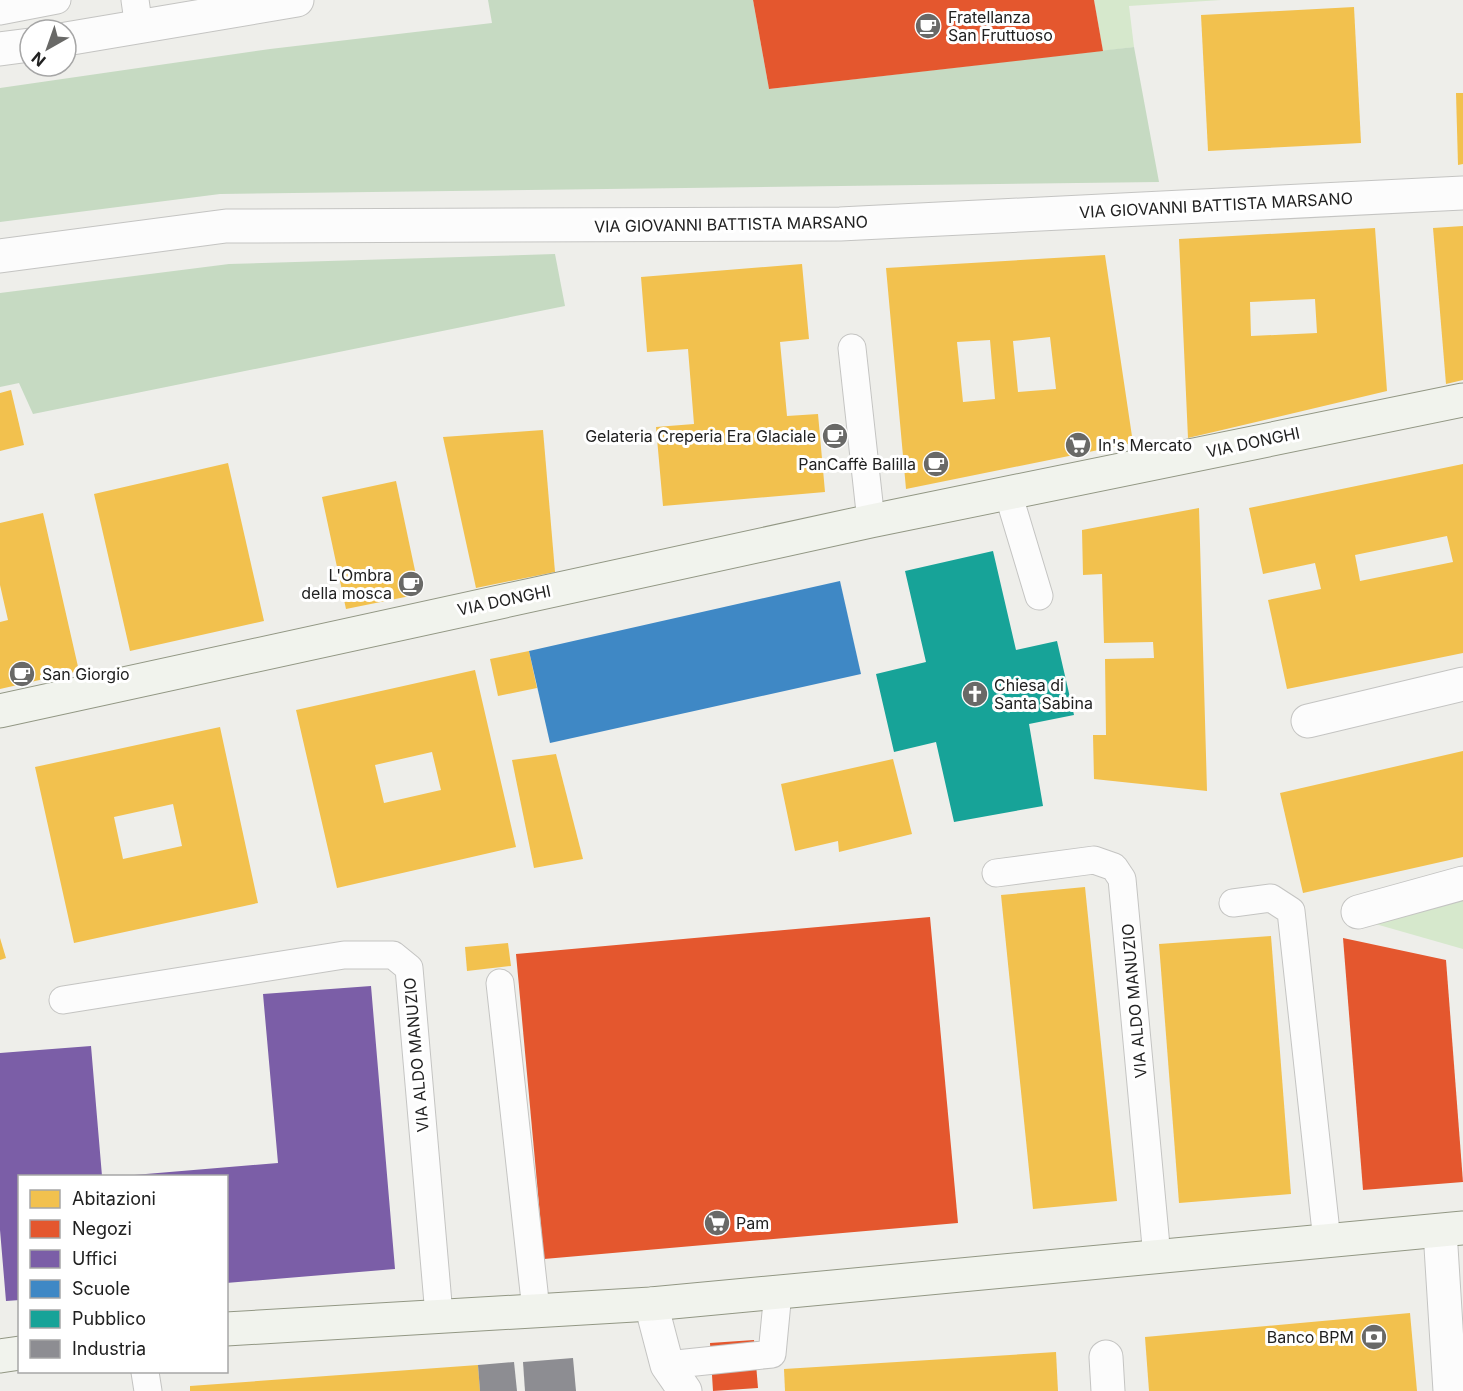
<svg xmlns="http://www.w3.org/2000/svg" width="1463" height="1391" font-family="Inter,sans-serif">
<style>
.grass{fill:#d6e8cc}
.forest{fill:#c6dac2}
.homes{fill:#f2c14e;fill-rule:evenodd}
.shops{fill:#e4572e}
.offices{fill:#7b5ea7}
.schools{fill:#3f88c5}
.public{fill:#17a398}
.industry{fill:#8d8d92}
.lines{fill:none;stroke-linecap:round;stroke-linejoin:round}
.lane-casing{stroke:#c4c4c2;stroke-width:29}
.street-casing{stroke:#c4c4c2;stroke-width:35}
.secondary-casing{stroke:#929784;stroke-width:35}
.lane{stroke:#fcfcfc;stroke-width:27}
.street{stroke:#fcfcfc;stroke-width:33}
.secondary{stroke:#f1f3ed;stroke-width:33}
.labels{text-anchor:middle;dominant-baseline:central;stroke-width:6;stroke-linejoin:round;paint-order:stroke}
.poi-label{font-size:16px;fill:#212121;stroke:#fff;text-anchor:start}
.street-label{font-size:16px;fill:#212121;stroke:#fff}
</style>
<rect width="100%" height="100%" fill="#eeeeea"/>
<!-- grass -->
<g class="grass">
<polygon points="1094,0 1221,0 1129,6 1134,47 1103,51"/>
<polygon points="1463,900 1463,949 1372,923"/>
</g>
<!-- forest -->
<g class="forest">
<polygon points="488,0 753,0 769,89 1134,47 1159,182 220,194 0,222 0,88 270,49 492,23"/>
<polygon points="555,254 565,306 33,414 19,383 0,387 0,293 229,264"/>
</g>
<!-- homes -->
<g class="homes">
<polygon points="1354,7 1361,143 1208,151 1201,15"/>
<polygon points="1456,93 1463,93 1463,164 1458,165"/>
<polygon points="1463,226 1463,380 1446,384 1433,228"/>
<path d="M1375 228 1387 391 1188 438 1179 239ZM1315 299 1317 333 1251 336 1250 302Z"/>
<path d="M1105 255 1133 443 906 489 886 268ZM1050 337 1056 389 1018 392 1013 341ZM990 340 995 399 963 402 957 342Z"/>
<polygon points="802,264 809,339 780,342 787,416 818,414 825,492 663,506 656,427 694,424 688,349 647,352 641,277"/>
<polygon points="11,390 24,445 0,451 0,393"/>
<polygon points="543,430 555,572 476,588 443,437"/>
<polygon points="228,463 264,621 130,651 94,494"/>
<path d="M1463 464V653L1287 689 1268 600 1321 589 1315 563 1263 574 1249 508ZM1447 536 1453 562 1360 581 1355 555Z"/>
<polygon points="396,481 420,594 346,609 322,497"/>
<polygon points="1199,508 1207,791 1094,779 1093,735 1106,735 1105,659 1154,658 1153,642 1104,643 1102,574 1083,575 1082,530"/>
<polygon points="43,513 79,671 0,689 0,622 8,620 0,585 0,523"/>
<polygon points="529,651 537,688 498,696 490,659"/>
<path d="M475 670 516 847 337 888 296 710ZM432 752 441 790 384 803 375 765Z"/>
<path d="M220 727 258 903 74 943 35 767ZM173 804 182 846 123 859 114 817Z"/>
<polygon points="1463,751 1463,857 1303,893 1280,793"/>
<polygon points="556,754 583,859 534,868 512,760"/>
<polygon points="893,759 912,834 839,852 838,841 795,851 781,784"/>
<polygon points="1085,887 1117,1201 1033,1209 1001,895"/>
<polygon points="1271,936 1291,1194 1179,1203 1159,944"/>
<polygon points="0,938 6,958 0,960"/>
<polygon points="508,943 511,966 467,971 465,947"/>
<polygon points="1410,1313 1417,1391 1149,1391 1145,1337"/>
<polygon points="1056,1352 1058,1391 785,1391 784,1369"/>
<polygon points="478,1365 480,1391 190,1391 190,1386"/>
</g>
<!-- shops -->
<g class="shops">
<polygon points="753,0 1094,0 1103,51 769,89"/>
<polygon points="930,917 958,1223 544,1259 516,954"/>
<polygon points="1343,938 1446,960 1463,1182 1363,1190"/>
<polygon points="754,1340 758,1388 713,1391 710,1343"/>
</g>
<!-- offices -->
<g class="offices">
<polygon points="371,986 395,1269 226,1283 226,1176 134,1175 278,1163 263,994"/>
<polygon points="91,1046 102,1176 20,1176 20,1300 6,1301 0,1230 0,1053"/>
</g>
<!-- schools -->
<polygon class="schools" points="840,581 861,674 550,743 529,651"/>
<!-- public -->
<polygon class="public" points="993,551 1016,650 1057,641 1074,715 1029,724 1043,806 954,822 936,742 894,752 876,674 926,662 905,571"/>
<!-- industry -->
<g class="industry">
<polygon points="573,1358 576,1391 525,1391 523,1362"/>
<polygon points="514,1362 517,1391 480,1391 478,1365"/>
</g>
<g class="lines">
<!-- lane casing -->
<g class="lane-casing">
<g id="lane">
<polyline points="135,0 139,28"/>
<polyline points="0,11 57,0"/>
<polyline points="852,348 871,521"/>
<polyline points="1008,493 1039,596"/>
<polyline points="996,873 1094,860 1114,867 1122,879 1157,1257"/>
<polyline points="1233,903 1271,898 1291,911 1327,1241"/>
<polyline points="500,983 536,1310"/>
<polyline points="63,1000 344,955 393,955 409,968 439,1315"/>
<polyline points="667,1365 772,1354 778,1292"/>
<polyline points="145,1372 148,1391"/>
</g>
</g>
<!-- street casing -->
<g class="street-casing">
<g id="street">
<polyline points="66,39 297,0"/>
<polyline points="0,49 30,45"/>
<polyline points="0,256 226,226 840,224 1463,193"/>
<polyline points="1308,721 1463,684"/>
<polyline points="1358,912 1463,883"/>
<polyline points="1440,1231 1450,1391"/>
<polyline points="651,1304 667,1365 685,1391"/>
<polyline points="1106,1357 1108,1391"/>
</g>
</g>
<!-- secondary casing -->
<g class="secondary-casing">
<g id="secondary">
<polyline points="0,711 871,521 1463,400"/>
<polyline points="226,1329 651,1304 1463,1228"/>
<polyline points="0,1356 20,1353"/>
</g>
</g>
<!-- lane -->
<use href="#lane" class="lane"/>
<!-- street -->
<use href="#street" class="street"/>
<!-- secondary -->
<use href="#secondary" class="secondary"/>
</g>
<!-- icons -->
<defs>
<g id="cafe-disc" transform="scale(1.35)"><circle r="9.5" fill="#696967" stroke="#fff"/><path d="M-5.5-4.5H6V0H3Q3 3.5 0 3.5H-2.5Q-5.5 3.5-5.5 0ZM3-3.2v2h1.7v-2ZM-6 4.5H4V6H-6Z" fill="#fff"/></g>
<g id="supermarket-disc" transform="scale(1.35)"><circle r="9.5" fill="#696967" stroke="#fff"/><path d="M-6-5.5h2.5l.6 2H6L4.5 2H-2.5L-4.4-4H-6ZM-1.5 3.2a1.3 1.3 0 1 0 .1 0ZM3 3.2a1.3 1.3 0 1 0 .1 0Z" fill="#fff"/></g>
<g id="church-disc" transform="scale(1.35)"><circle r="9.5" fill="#696967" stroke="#fff"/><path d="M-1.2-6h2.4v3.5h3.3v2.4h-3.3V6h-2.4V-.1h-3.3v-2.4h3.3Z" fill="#fff"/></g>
<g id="bank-disc" transform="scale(1.35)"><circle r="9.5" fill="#696967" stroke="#fff"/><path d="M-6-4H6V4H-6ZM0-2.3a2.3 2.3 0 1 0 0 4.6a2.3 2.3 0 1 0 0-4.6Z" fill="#fff"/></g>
</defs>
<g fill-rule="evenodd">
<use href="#cafe-disc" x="928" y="26"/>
<use href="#cafe-disc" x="835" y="436"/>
<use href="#supermarket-disc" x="1078" y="445"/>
<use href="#cafe-disc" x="936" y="464"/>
<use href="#cafe-disc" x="411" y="584"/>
<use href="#cafe-disc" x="22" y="674"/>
<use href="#church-disc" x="975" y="694"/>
<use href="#supermarket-disc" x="717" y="1223"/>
<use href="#bank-disc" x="1374" y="1337"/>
</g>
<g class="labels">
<!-- poi labels -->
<g class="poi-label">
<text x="948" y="17">Fratellanza<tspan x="948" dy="18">San Fruttuoso</tspan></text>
<text x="816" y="436" text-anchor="end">Gelateria Creperia Era Glaciale</text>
<text x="1098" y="445">In's Mercato</text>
<text x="916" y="464" text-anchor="end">PanCaffè Balilla</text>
<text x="392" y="575" text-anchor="end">L'Ombra<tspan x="392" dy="18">della mosca</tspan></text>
<text x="42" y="674">San Giorgio</text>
<text x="994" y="685">Chiesa di<tspan x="994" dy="18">Santa Sabina</tspan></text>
<text x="736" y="1223">Pam</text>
<text x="1354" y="1337" text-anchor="end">Banco BPM</text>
</g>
<!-- street labels -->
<g class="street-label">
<text transform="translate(1216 205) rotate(-3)">VIA GIOVANNI BATTISTA MARSANO</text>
<text transform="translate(731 224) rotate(-1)">VIA GIOVANNI BATTISTA MARSANO</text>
<text transform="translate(1253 442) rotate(-12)">VIA DONGHI</text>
<text transform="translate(504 600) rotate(-12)">VIA DONGHI</text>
<text transform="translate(1134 1001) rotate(-95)">VIA ALDO MANUZIO</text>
<text transform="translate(416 1055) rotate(-95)">VIA ALDO MANUZIO</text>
</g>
</g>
<!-- legend -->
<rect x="18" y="1175" width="210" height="198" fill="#ffffff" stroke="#a6a6a6" stroke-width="1.5"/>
<rect x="30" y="1190" width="30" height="18" fill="#f2c14e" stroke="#a6a6a6" stroke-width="1.5"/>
<text x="72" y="1205" font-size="18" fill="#212121">Abitazioni</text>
<rect x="30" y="1220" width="30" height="18" fill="#e4572e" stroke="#a6a6a6" stroke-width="1.5"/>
<text x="72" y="1235" font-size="18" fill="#212121">Negozi</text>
<rect x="30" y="1250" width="30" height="18" fill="#7b5ea7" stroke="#a6a6a6" stroke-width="1.5"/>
<text x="72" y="1265" font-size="18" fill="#212121">Uffici</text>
<rect x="30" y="1280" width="30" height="18" fill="#3f88c5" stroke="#a6a6a6" stroke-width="1.5"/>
<text x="72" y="1295" font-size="18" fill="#212121">Scuole</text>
<rect x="30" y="1310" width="30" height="18" fill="#17a398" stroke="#a6a6a6" stroke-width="1.5"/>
<text x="72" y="1325" font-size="18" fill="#212121">Pubblico</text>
<rect x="30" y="1340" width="30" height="18" fill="#8d8d92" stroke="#a6a6a6" stroke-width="1.5"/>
<text x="72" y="1355" font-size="18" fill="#212121">Industria</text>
<!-- north arrow -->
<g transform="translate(48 48) rotate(220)"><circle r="28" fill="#ffffff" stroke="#a6a6a6" stroke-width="1.5"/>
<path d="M0-4.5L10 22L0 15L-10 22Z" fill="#696967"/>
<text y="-9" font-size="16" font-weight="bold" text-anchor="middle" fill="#212121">N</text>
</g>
</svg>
